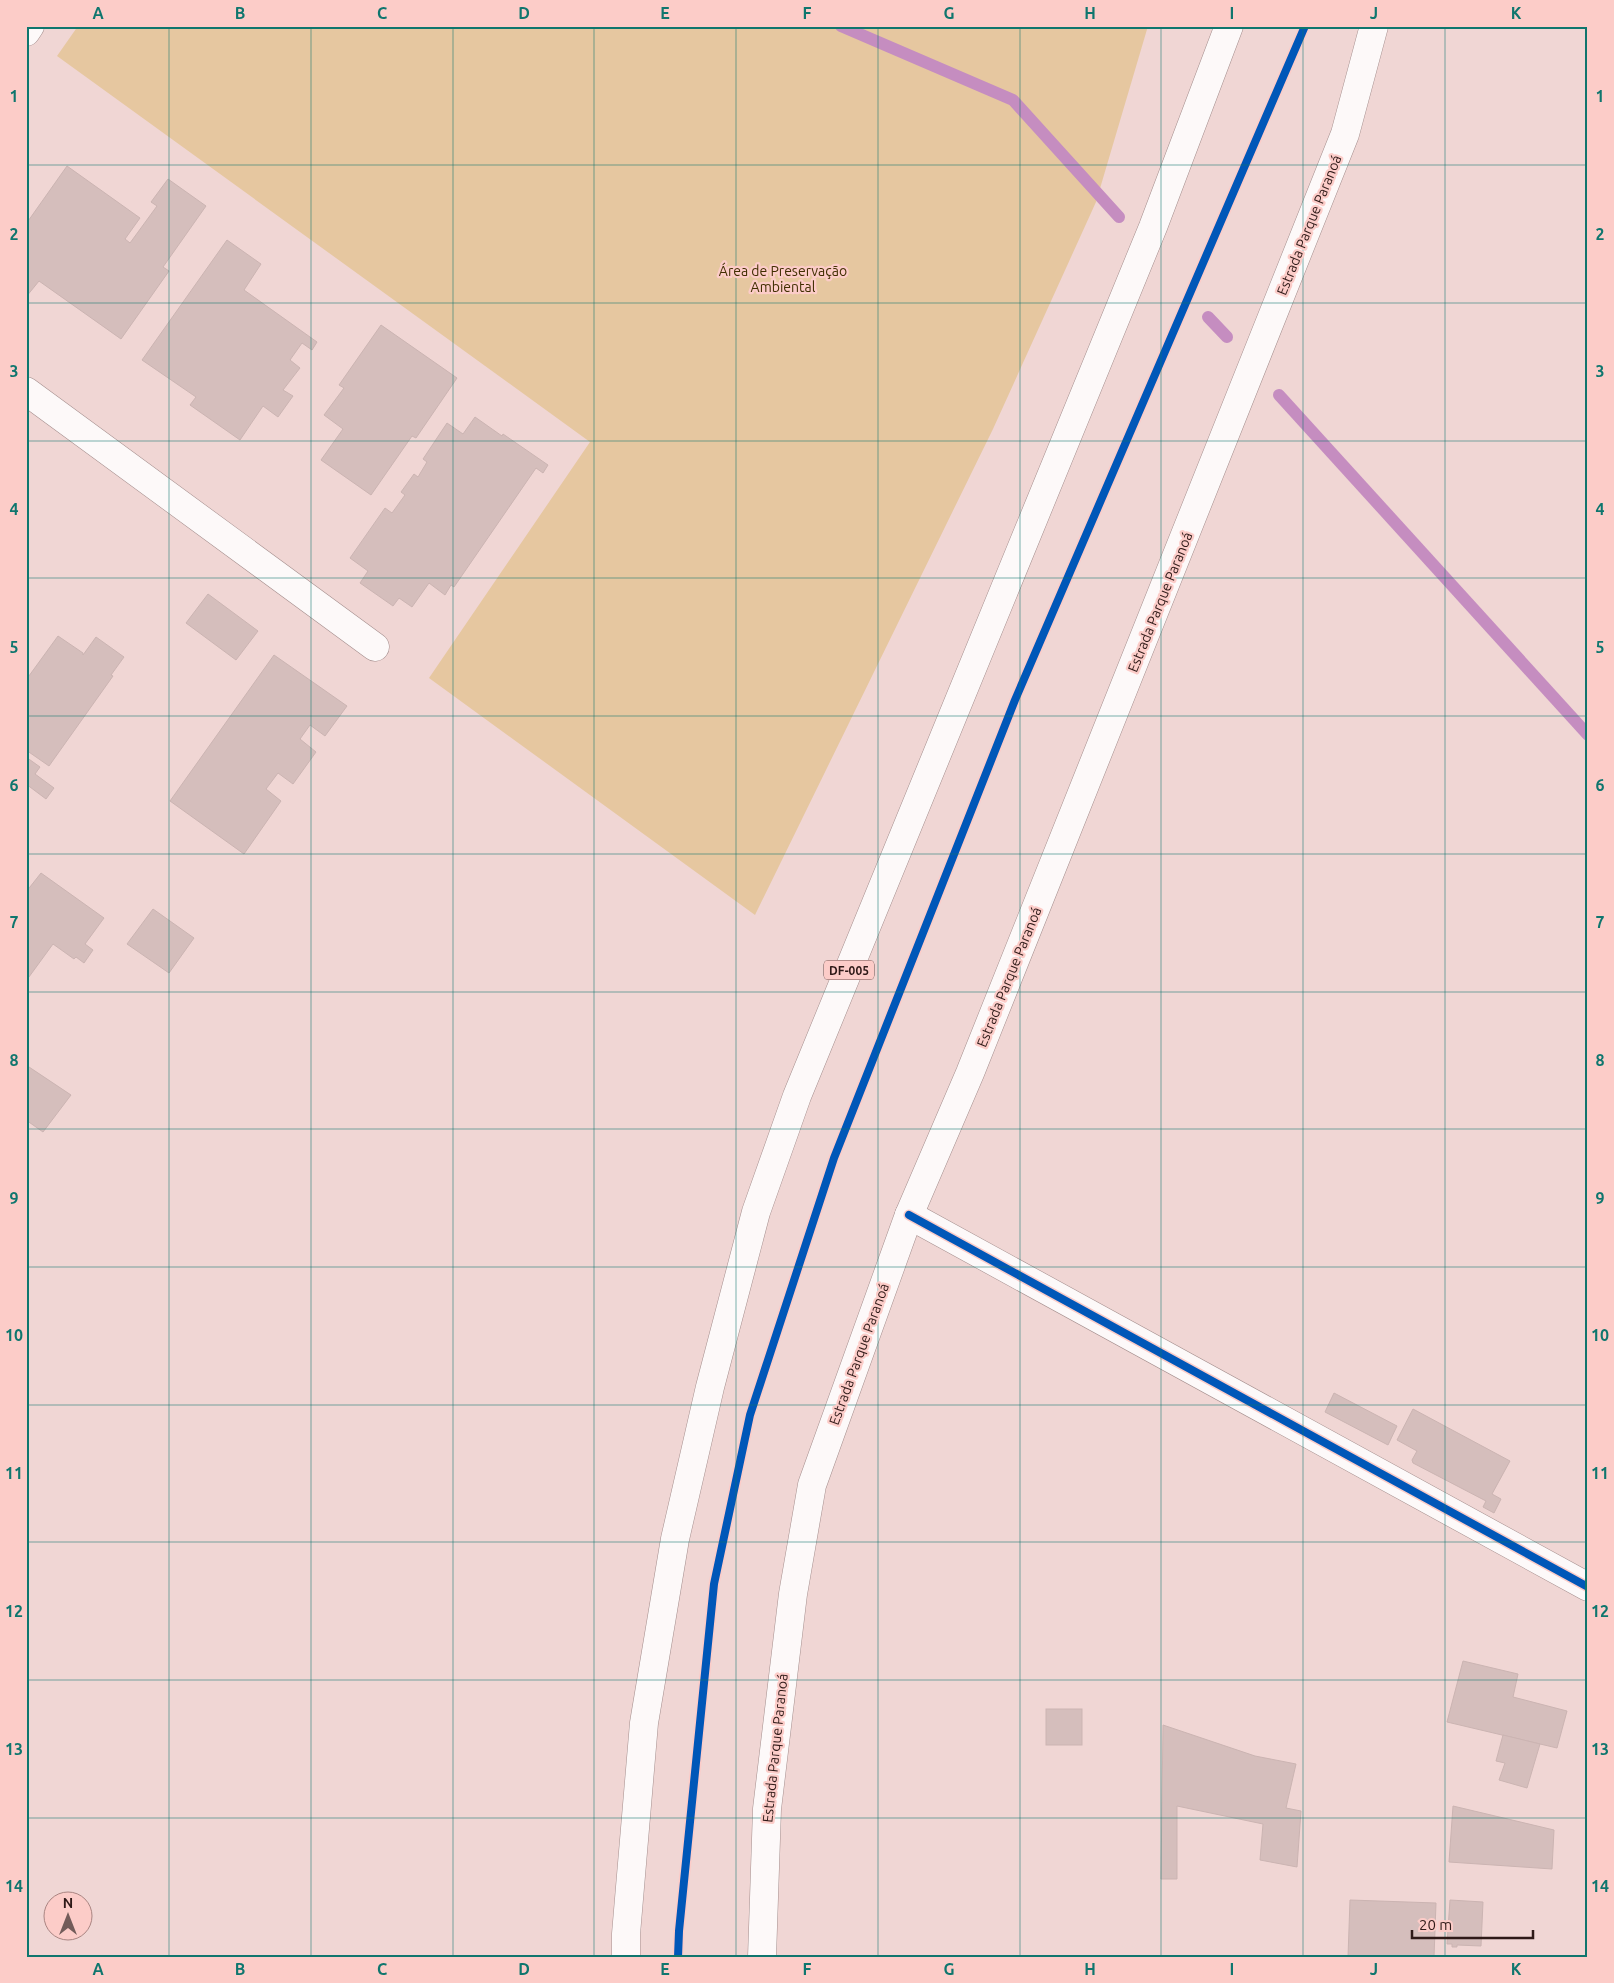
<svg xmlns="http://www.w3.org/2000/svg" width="1614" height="1983" font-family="Ubuntu,sans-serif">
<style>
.green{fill:#e6c7a0}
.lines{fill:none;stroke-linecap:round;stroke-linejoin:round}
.stream{stroke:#c58dc0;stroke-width:12}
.building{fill:#d5bebc;stroke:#cbb4b2}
.minor-casing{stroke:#a48e8d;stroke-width:29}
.major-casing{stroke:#a48e8d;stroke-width:29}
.minor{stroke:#fdf9f9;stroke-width:28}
.major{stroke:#fdf9f9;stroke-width:28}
.cycleway-casing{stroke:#fcccc8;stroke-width:11}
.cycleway{stroke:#0057b8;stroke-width:8}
.grid{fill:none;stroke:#0f766e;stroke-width:1;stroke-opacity:0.55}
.labels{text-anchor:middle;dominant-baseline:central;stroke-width:4.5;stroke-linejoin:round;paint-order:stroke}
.shield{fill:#fcccc8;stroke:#6c4f4d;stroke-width:1}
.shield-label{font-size:12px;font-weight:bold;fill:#2f1a18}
.street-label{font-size:14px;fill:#2f1a18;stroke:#fcccc8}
.park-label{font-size:14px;fill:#402e00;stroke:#fcccc8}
.neatline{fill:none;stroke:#0f766e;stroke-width:2}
.grid-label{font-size:16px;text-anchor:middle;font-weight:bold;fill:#0f766e}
</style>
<rect width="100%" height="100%" fill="#f0d6d4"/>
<!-- green -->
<polygon class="green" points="78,26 1148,26 1096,202 993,429 755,915 429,678 590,442 57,56"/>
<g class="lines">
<!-- stream -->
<g class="stream">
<polyline points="841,26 1013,100 1119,217"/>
<polyline points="1208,317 1227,337"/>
<polyline points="1279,395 1588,735"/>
</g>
</g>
<!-- building -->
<g class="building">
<polygon points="67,166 140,218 125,239 130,243 157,206 151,202 168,179 206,206 163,267 169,271 121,339 39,281 26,297 26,224"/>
<polygon points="227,240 261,264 244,290 317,342 312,350 302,343 290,360 300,368 283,390 293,396 278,417 263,406 240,440 190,405 196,397 142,360"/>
<polygon points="381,325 457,378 416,438 412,436 371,495 321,460 343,429 324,415 344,388 339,385"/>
<polygon points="475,417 502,436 503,434 548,465 543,473 536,468 454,587 451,585 445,595 429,583 412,607 399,598 393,606 360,583 368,571 350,558 385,508 392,513 405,495 401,492 414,474 418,477 427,462 423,459 447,423 463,434"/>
<polygon points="208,594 258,631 236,660 186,623"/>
<polygon points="58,636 83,653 83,655 96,637 124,657 111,675 113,676 49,766 26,750 26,680"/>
<polygon points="274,655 347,706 325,736 310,725 300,739 316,752 293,784 278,773 266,789 281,801 244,854 170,801"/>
<polygon points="26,757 40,767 35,774 54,788 46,799 26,784"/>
<polygon points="41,873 104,918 85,944 93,950 84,963 76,957 74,959 53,944 26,981 26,892"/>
<polygon points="153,909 194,938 169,973 127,944"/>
<polygon points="26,1065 71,1095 43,1132 26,1120"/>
<polygon points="1334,1393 1397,1426 1388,1445 1325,1412"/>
<polygon points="1413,1409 1510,1461 1492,1494 1501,1499 1494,1513 1483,1507 1486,1501 1413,1463 1412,1460 1417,1451 1397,1440"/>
<polygon points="1463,1661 1518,1674 1513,1697 1567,1711 1557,1748 1447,1722"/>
<rect x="1046" y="1709" width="36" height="36"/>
<polygon points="1163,1725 1255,1756 1296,1764 1286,1808 1301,1811 1297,1867 1260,1860 1263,1824 1177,1806 1177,1879 1161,1879"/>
<polygon points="1503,1735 1540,1744 1527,1788 1499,1780 1505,1763 1496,1761"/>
<polygon points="1453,1806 1554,1830 1552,1869 1449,1862"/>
<polygon points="1350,1900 1436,1903 1434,1957 1348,1957"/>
<polygon points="1450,1900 1483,1902 1481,1946 1457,1945 1457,1947 1452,1947 1452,1944 1447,1944"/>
</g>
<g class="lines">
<!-- minor casing -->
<g class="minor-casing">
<g id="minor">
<polyline points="26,32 30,26"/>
<polyline points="26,391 375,647"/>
<polyline points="909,1215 1588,1587"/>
</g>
</g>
<!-- major casing -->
<g class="major-casing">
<g id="major">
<polyline points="626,1957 626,1934 644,1723 675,1539 710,1387 756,1212 797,1096 1153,227 1229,26"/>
<polyline points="762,1957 767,1809 793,1594 812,1485 909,1215 970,1073 1345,134 1374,26"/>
</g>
</g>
<!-- minor -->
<use href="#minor" class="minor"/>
<!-- major -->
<use href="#major" class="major"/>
<!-- cycleway casing -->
<g class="cycleway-casing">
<g id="cycleway">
<polyline points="909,1215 1588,1587"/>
<polyline points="678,1957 679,1931 714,1584 750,1415 834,1158 1015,700 1305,26"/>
</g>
</g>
<!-- cycleway -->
<use href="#cycleway" class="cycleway"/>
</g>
<!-- grid -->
<path class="grid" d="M169 26V1957M311 26V1957M453 26V1957M594 26V1957M736 26V1957M878 26V1957M1020 26V1957M1161 26V1957M1303 26V1957M1445 26V1957M26 165H1588M26 303H1588M26 441H1588M26 578H1588M26 716H1588M26 854H1588M26 992H1588M26 1129H1588M26 1267H1588M26 1405H1588M26 1542H1588M26 1680H1588M26 1818H1588"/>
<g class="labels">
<!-- shield labels -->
<rect class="shield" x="824" y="960.5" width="50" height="19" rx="4"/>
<g class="shield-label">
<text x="849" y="970">DF-005</text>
</g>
<!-- street labels -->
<g class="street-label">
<text transform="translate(1309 225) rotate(-68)">Estrada Parque Paranoá</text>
<text transform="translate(1160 602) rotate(-68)">Estrada Parque Paranoá</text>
<text transform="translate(1009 977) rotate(-68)">Estrada Parque Paranoá</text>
<text transform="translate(859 1354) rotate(-70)">Estrada Parque Paranoá</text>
<text transform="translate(775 1748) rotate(-84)">Estrada Parque Paranoá</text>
</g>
<!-- park labels -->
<g class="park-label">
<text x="783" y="271">Área de Preservação<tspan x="783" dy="16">Ambiental</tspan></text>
</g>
</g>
<!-- border -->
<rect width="1614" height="1983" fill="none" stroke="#fcccc8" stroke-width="55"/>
<!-- north arrow -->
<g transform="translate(68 1916)"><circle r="24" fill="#fcccc8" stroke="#aa8582"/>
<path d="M0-4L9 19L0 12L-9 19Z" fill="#735c5a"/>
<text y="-8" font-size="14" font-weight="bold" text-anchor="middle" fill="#2f1a18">N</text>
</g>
<!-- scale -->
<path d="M1412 1930v8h121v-8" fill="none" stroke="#2f1a18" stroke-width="2.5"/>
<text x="1419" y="1930" font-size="15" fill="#2f1a18" stroke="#fcccc8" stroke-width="4" paint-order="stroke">20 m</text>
<rect x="28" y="28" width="1558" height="1928" class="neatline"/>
<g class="grid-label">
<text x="98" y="19">A</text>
<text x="240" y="19">B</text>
<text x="382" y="19">C</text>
<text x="524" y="19">D</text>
<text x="665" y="19">E</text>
<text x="807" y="19">F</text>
<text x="949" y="19">G</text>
<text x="1090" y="19">H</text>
<text x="1232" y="19">I</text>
<text x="1374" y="19">J</text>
<text x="1516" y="19">K</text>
<text x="14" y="102">1</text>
<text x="1600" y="102">1</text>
<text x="14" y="240">2</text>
<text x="1600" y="240">2</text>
<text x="14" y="377">3</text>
<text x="1600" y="377">3</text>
<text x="14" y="515">4</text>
<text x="1600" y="515">4</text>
<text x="14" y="653">5</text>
<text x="1600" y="653">5</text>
<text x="14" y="791">6</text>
<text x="1600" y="791">6</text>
<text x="14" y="928">7</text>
<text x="1600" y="928">7</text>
<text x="14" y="1066">8</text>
<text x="1600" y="1066">8</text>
<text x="14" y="1204">9</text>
<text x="1600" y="1204">9</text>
<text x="14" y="1341">10</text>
<text x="1600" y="1341">10</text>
<text x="14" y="1479">11</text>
<text x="1600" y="1479">11</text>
<text x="14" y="1617">12</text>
<text x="1600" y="1617">12</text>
<text x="14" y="1755">13</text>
<text x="1600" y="1755">13</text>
<text x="14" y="1892">14</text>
<text x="1600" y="1892">14</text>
<text x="98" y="1975">A</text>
<text x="240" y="1975">B</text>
<text x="382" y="1975">C</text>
<text x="524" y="1975">D</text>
<text x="665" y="1975">E</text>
<text x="807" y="1975">F</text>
<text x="949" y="1975">G</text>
<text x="1090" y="1975">H</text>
<text x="1232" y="1975">I</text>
<text x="1374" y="1975">J</text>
<text x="1516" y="1975">K</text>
</g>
</svg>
